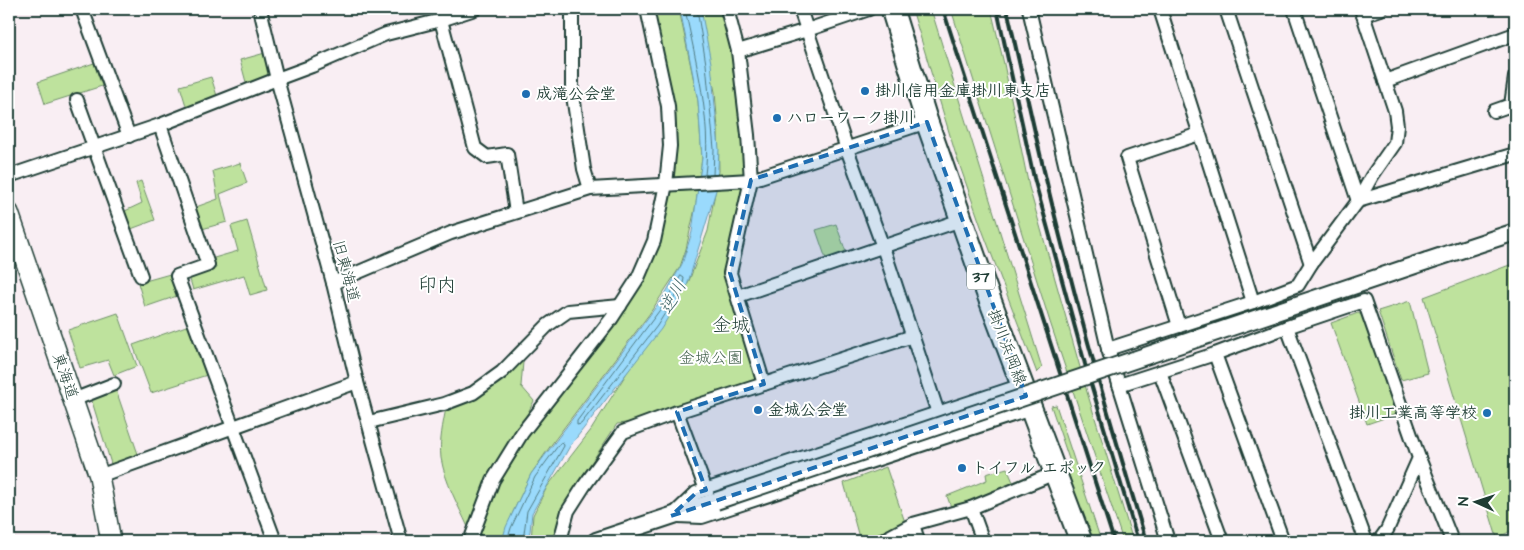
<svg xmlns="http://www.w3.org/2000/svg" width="1524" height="550" font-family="'Architects Daughter','Klee One',sans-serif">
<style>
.green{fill:#bee29d;stroke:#6e9068}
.water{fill:#9adafc;stroke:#699bac}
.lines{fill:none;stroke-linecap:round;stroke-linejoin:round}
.shore{stroke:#507c84;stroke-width:1}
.minor-casing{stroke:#1f3d34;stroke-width:16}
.tertiary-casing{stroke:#1f3d34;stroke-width:20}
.secondary-casing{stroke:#1f3d34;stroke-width:22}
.primary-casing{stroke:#1f3d34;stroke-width:25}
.minor{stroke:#fff;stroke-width:12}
.tertiary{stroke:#fff;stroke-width:16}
.secondary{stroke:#fff;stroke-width:19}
.primary{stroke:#fff;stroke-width:21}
.rail{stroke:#1f3d34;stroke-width:4}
.tertiary-bridge-casing{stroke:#1f3d34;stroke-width:20;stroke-linecap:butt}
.tertiary-bridge{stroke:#fff;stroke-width:16}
.marked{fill:#1f6fb2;fill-opacity:0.2;stroke:#1f6fb2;stroke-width:4;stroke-dasharray:10 6;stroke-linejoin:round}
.poi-dot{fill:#1f6fb2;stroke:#fff;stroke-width:2}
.labels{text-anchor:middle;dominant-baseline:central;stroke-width:4;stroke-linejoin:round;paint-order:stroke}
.shield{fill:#fff;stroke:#627771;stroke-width:1}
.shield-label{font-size:15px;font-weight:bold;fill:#1f3d34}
.poi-label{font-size:16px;font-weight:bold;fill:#1f3d34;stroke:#fff;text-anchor:start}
.street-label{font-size:16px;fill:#1f3d34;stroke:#fff}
.park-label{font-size:16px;fill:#3f5e49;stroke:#fff}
.water-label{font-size:18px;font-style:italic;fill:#3e6466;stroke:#fff}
.quarter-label{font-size:19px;fill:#1f3d34;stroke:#fff}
</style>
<rect width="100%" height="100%" fill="#f9eef3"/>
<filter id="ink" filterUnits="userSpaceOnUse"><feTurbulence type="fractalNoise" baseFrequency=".02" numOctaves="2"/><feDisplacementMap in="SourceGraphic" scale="10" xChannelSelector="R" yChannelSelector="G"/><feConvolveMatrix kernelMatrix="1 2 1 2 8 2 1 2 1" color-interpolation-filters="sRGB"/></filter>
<g filter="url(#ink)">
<!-- green -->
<g class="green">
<polygon points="647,9 679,9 698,101 702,158 696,204 686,249 680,267 650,313 554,441 531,474 513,512 504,541 471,541 478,519 519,441 643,278 671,148"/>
<polygon points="698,9 725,9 740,81 745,174 726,279 756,374 754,384 634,422 617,424 569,496 552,541 531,541 533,515 547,487 591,430 631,366 687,286 708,231 719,171 718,129 715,92"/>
<polygon points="912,9 931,9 1042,368 1037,373 983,232 955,152"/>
<polygon points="951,9 991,9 1004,64 1029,187 1087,392 1133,541 1123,541 1050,322"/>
<polygon points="265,53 272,78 247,86 240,60"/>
<polygon points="94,63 102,86 45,104 38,82"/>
<polygon points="211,77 218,99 187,109 180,86"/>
<polygon points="240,163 247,183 220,194 227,222 202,229 196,207 218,199 213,171"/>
<polygon points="141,181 155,220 131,229 125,211 142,203 136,183"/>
<polygon points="247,221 267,290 250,295 244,275 193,290 189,276 216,268 214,258 238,251 231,226"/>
<polygon points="836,224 847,255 827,262 816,230"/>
<polygon points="1515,263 1515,529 1497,538 1424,297"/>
<polygon points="170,274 177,296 145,307 138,283"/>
<polygon points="1410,301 1428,373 1401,380 1378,311"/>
<polygon points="118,313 137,366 114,375 108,360 80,368 68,330"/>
<polygon points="1358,313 1364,316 1396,414 1367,424 1331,323"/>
<polygon points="189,325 207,375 151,393 133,345"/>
<path d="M524 350 521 386 534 401 468 527C458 505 445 482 441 458 439 441 443 424 446 408Z"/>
<polygon points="116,390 139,457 112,467 91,398"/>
<polygon points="1056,405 1101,541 1090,541 1066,466 1070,462 1051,406"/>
<polygon points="886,467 907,528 882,541 860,541 844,483"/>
<polygon points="1007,468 1013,482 1038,472 1040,478 953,513 947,496 987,480 986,474"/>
</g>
<!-- water -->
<polygon class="water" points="680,9 701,9 711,63 719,149 717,187 687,286 661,329 570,446 532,513 530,531 527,541 502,541 506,527 531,474 664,296 682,264 692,232 702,158 698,101"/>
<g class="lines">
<!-- shore -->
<g class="shore">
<path d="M685 9C696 62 712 121 705 175"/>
<polyline points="697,9 706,64 714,149 713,175"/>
<polygon points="681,276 684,278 683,284 657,326 581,424 577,425 577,421 668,299"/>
<polyline points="507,541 511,528 535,477 560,443 563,442 564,446 527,511 523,541"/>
</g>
<!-- minor casing -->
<g class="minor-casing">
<g id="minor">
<polyline points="82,9 129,136"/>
<polyline points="260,9 277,79 333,283 357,382 401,541"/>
<polyline points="572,9 572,89 584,169 590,189"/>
<polyline points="800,9 847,149 883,247 938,413"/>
<polyline points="1029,9 1108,349 1168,541"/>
<polyline points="1160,9 1253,302"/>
<polyline points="1226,9 1311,264"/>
<polyline points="1294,9 1358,201"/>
<polyline points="1363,15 1381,9"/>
<polyline points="441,20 475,148 487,157 507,154 516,212"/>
<polyline points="738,51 807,30 869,9"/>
<polyline points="1385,81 1515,34"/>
<polyline points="77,100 141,276"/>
<polyline points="1494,111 1511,105 1515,77"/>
<polyline points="160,125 208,265 177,276 275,541"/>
<polyline points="9,176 160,125 277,79 312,66 386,34 441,20 475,9"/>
<polyline points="1358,201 1515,154"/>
<polyline points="333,283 451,233 590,189 751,180 927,122"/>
<polyline points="738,296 961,220"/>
<polyline points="1179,326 1127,158 1199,134"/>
<polyline points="1287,327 1364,301 1419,458 1387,530 1379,541"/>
<polyline points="1108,349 1253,302 1298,285 1311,264 1358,201 1372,176 1395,143 1397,126 1395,111 1361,9"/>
<polyline points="1215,354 1283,541"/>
<polyline points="1160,372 1222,541"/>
<polyline points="764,384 913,336"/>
<polyline points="1119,385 1215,354 1287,327 1366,541"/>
<polyline points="73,400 114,384"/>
<polyline points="677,412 706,490"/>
<polyline points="369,422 444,404 473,393 502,372 548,325 568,311 620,306"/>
<polyline points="1419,458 1452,541"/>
<polyline points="99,476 357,382"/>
<polyline points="971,508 983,541"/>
<polyline points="675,513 696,493 1022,385"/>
<polyline points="678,516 702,517 1031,409"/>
<polyline points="913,524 918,541"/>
<polyline points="470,541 493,480 522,433 612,318 638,278 654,241 666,184 670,146 668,106 647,9"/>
<polyline points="560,541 568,511 584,486 623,432 677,412 764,384 730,273 751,180 748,135 738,51 727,9"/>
<polyline points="881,541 913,524 971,508 1055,473"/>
</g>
</g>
<!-- tertiary casing -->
<g class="tertiary-casing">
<g id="tertiary">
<polyline points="1427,261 1515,232"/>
<polyline points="596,541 716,501"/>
</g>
</g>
<!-- secondary casing -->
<g class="secondary-casing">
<polyline id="secondary" points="9,213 99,476 111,541"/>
</g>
<!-- primary casing -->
<g class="primary-casing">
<polyline id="primary" points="892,9 927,122 987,292 1081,541"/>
</g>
<!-- minor -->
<use href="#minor" class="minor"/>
<!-- tertiary -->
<use href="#tertiary" class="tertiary"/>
<!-- secondary -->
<use href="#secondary" class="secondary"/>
<!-- primary -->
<use href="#primary" class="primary"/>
<!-- rail -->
<g class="rail">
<polyline points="943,9 1114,541"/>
<polyline points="997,9 1034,178 1085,364 1138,541"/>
<path d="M1007 9C1027 95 1045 182 1068 267 1091 359 1119 450 1146 541"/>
</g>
<!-- tertiary-bridge casing -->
<g class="tertiary-bridge-casing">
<polyline id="tertiary-bridge" points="716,501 1427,261"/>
</g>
<!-- tertiary-bridge -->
<use href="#tertiary-bridge" class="tertiary-bridge"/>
</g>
</g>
<!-- marked area -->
<path class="marked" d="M927 122 1026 396 671 516 696 493 706 490 677 412 764 384 730 273 751 180Z"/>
<!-- markers -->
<g class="poi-dot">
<circle cx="865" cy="91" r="5"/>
<circle cx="526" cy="94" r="5"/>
<circle cx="777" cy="118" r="5"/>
<circle cx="758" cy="410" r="5"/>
<circle cx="1487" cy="413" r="5"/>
<circle cx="962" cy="468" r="5"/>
</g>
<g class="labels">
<!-- shield labels -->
<rect class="shield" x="967" y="264.5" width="28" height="25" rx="4"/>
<g class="shield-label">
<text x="981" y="277">37</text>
</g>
<!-- poi labels -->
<g class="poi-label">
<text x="875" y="91">掛川信用金庫掛川東支店</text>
<text x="536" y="94">成滝公会堂</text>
<text x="787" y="118">ハローワーク掛川</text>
<text x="768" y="410">金城公会堂</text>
<text x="1477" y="413" text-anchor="end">掛川工業高等学校</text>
<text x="972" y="468">トイフル エポック</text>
</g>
<!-- street labels -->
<g class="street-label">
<text transform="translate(346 271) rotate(75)">旧東海道</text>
<text transform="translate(1007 347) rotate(69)">掛川浜岡線</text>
<text transform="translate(65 376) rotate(71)">東海道</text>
</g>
<!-- park labels -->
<g class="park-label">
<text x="711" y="358">金城公園</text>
</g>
<!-- water labels -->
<g class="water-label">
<text transform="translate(673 297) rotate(-61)">逆川</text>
</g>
<!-- quarter labels -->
<g class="quarter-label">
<text x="437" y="285">印内</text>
<text x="731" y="325">金城</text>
</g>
</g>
<!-- margin -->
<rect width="1524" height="550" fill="none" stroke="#fff" stroke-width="30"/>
<rect x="15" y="15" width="1494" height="520" fill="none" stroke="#1f3d34" stroke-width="2" filter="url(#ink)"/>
<!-- north arrow -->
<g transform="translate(1476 502) rotate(273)" stroke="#ffffff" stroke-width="4" paint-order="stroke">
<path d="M0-4L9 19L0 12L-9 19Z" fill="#1f3d34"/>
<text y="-8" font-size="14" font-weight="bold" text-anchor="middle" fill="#1f3d34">N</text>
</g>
</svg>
